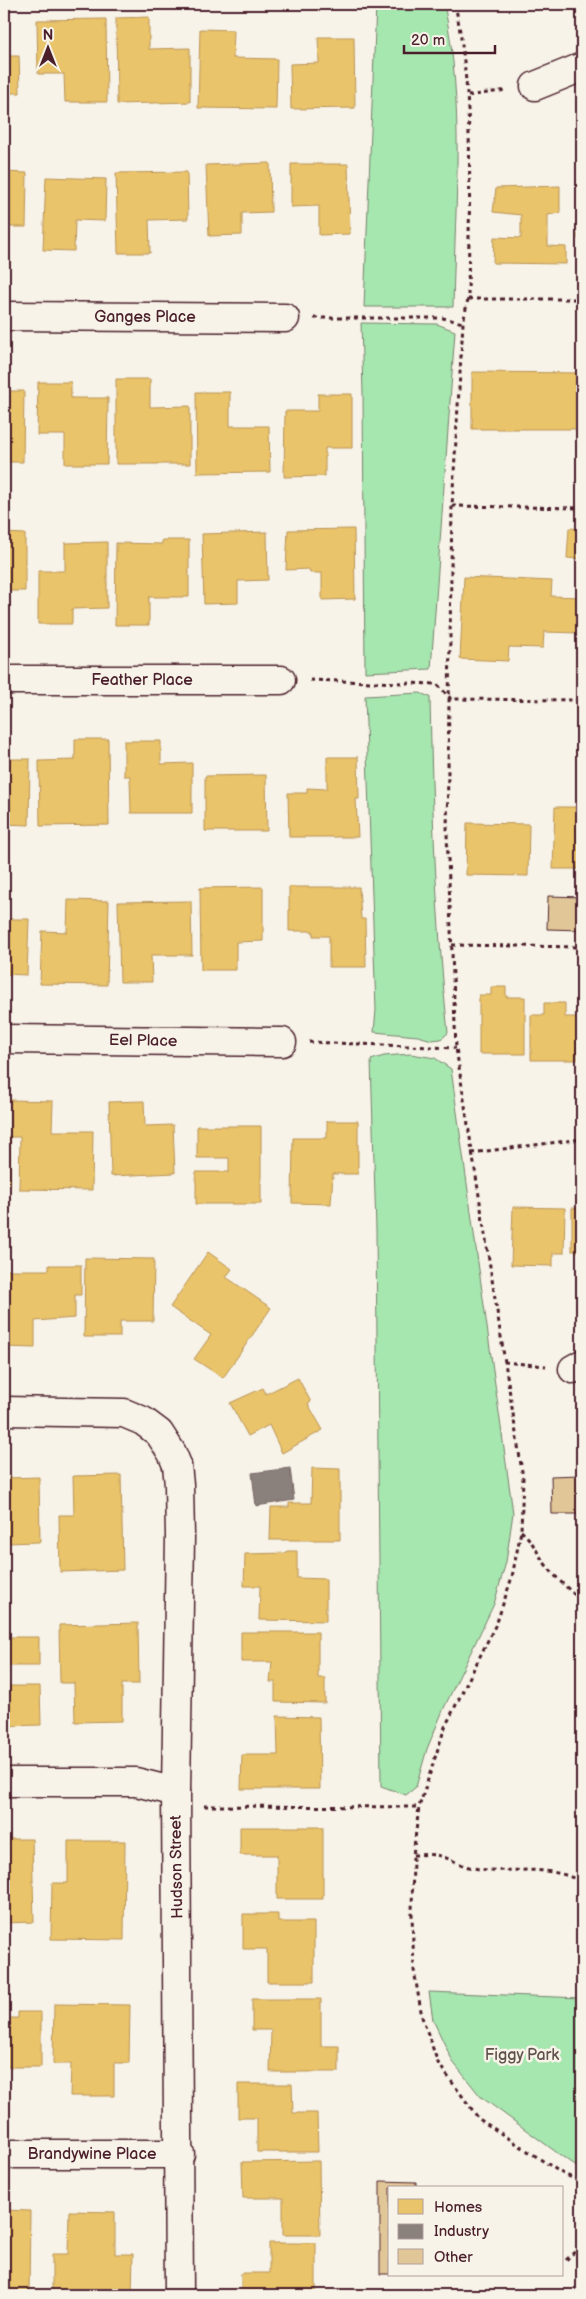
<svg xmlns="http://www.w3.org/2000/svg" width="586" height="2299" font-family="'Balsamiq Sans',sans-serif">
<style>
.green{fill:#a6e6af;stroke:#78826d}
.homes{fill:#e9c46a;stroke:#b99257}
.industry{fill:#8a817c;stroke:#776464}
.building{fill:#e1c797;stroke:#4a1f2b}
.lines{fill:none;stroke-linecap:round;stroke-linejoin:round}
.minor-casing{stroke:#4a1f2b;stroke-width:31}
.path{stroke:#4a1f2b;stroke-width:3;stroke-dasharray:4 4;stroke-linecap:butt}
.minor{stroke:#f7f3e8;stroke-width:28}
.labels{text-anchor:middle;dominant-baseline:central;stroke-width:5;stroke-linejoin:round;paint-order:stroke}
.street-label{font-size:16px;fill:#4a1f2b;stroke:#f7f3e8}
.park-label{font-size:16px;fill:#61514c;stroke:#f7f3e8}
</style>
<rect width="100%" height="100%" fill="#f7f3e8"/>
<filter id="ink" filterUnits="userSpaceOnUse"><feTurbulence type="fractalNoise" baseFrequency=".02" numOctaves="2"/><feDisplacementMap in="SourceGraphic" scale="10" xChannelSelector="R" yChannelSelector="G"/><feConvolveMatrix kernelMatrix="1 2 1 2 8 2 1 2 1" color-interpolation-filters="sRGB"/></filter>
<g filter="url(#ink)">
<!-- green -->
<g class="green">
<path d="M376 4H444C465 103 455 206 453 307H364Z"/>
<polygon points="361,323 437,324 455,331 431,669 365,672 363,393"/>
<path d="M420 693 430 697C432 809 436 921 448 1033L441 1039 432 1040 418 1036 374 1032 376 1010 365 696Z"/>
<polygon points="411,1054 435,1058 451,1069 513,1513 506,1562 494,1604 444,1708 427,1749 416,1787 406,1795 381,1786 376,1230 371,1060 384,1056"/>
<polygon points="429,1992 582,1998 582,2171 481,2097 453,2062 433,2020"/>
</g>
<!-- homes -->
<g class="homes">
<polygon points="149,17 149,49 190,48 190,102 117,104 116,18"/>
<polygon points="106,19 107,102 65,102 64,74 38,74 37,20"/>
<polygon points="200,29 234,30 233,58 277,59 276,109 198,108"/>
<polygon points="318,37 354,37 355,108 291,109 290,64 319,63"/>
<polygon points="4,56 19,56 20,93 4,93"/>
<polygon points="270,163 271,212 242,213 242,235 209,236 206,165"/>
<polygon points="291,164 348,164 350,234 319,235 319,206 291,207"/>
<polygon points="4,172 27,173 26,227 4,227"/>
<polygon points="187,172 188,219 149,220 150,253 118,253 116,173"/>
<polygon points="46,177 106,179 105,221 75,220 74,251 43,250"/>
<polygon points="560,186 560,213 548,215 548,246 566,247 566,264 493,263 494,237 521,238 521,215 493,212 496,188"/>
<polygon points="580,193 582,193 582,239 578,239"/>
<polygon points="472,372 582,373 582,429 472,429"/>
<polygon points="116,379 150,379 150,407 190,406 190,464 116,464"/>
<polygon points="38,382 71,382 71,398 108,398 107,464 65,464 65,435 37,435"/>
<polygon points="4,391 24,391 23,462 4,462"/>
<polygon points="196,392 230,392 230,426 269,426 270,472 197,473"/>
<polygon points="318,394 352,394 352,448 325,448 325,476 284,477 285,411 318,411"/>
<polygon points="569,528 582,529 582,559 567,558"/>
<polygon points="354,529 355,599 322,600 322,573 310,573 309,569 286,570 288,530"/>
<polygon points="267,532 268,580 238,581 238,603 204,604 202,534"/>
<polygon points="4,533 25,534 25,591 4,591"/>
<polygon points="162,540 189,540 189,597 149,597 149,625 115,625 116,543 162,544"/>
<polygon points="107,542 107,608 72,609 72,624 38,624 38,571 65,571 65,543"/>
<polygon points="464,577 552,581 551,596 582,597 582,658 579,658 580,633 544,632 543,648 509,647 508,661 460,659"/>
<polygon points="75,739 108,739 109,825 40,826 39,761 75,760"/>
<polygon points="124,741 161,741 161,764 192,763 192,813 131,813 130,776 124,776"/>
<polygon points="327,757 358,757 359,799 356,799 358,837 289,837 288,793 307,793 307,788 327,789"/>
<polygon points="4,759 30,759 29,825 4,824"/>
<polygon points="266,775 267,831 205,831 205,776"/>
<polygon points="555,807 582,807 582,869 553,869"/>
<polygon points="467,823 529,824 528,876 466,875"/>
<polygon points="263,887 263,941 236,942 236,970 201,970 200,888"/>
<polygon points="289,887 359,887 361,919 365,919 366,967 329,967 329,936 313,936 313,931 289,931"/>
<polygon points="68,900 109,901 107,985 40,984 42,931 67,932"/>
<polygon points="191,901 192,955 151,955 152,982 120,982 118,902"/>
<polygon points="4,919 29,919 27,975 4,974"/>
<polygon points="491,987 506,987 506,997 525,997 525,1054 479,1054 479,995 491,995"/>
<polygon points="544,1003 565,1003 565,1017 577,1017 577,1060 531,1060 531,1015 544,1015"/>
<polygon points="10,1100 53,1101 52,1131 93,1131 92,1190 19,1189 20,1137 10,1137"/>
<polygon points="144,1101 145,1126 173,1125 175,1173 111,1176 109,1102"/>
<polygon points="327,1121 358,1121 358,1174 333,1174 331,1204 292,1203 293,1138 327,1138"/>
<polygon points="197,1126 261,1126 261,1204 196,1204 196,1172 229,1172 229,1158 197,1158"/>
<rect x="4" y="1137" width="6" height="47"/>
<polygon points="513,1207 565,1208 564,1253 553,1253 553,1266 511,1265"/>
<rect x="572" y="1208" width="10" height="43"/>
<polygon points="208,1252 232,1269 226,1277 271,1308 223,1378 194,1359 211,1335 170,1307"/>
<polygon points="85,1258 154,1259 153,1321 120,1321 120,1337 84,1337"/>
<polygon points="49,1265 81,1265 81,1295 75,1295 75,1318 35,1321 35,1348 4,1347 5,1270 49,1270"/>
<polygon points="298,1378 311,1402 308,1404 323,1430 282,1453 269,1425 248,1436 230,1403 263,1388 266,1394"/>
<polygon points="312,1468 340,1469 340,1540 270,1540 271,1507 289,1507 289,1503 311,1503"/>
<polygon points="121,1475 123,1570 60,1572 59,1515 74,1515 73,1476"/>
<polygon points="39,1477 40,1542 4,1543 4,1502 8,1502 8,1478"/>
<polygon points="287,1551 297,1551 297,1578 326,1579 326,1621 259,1620 260,1586 244,1586 245,1554 286,1553"/>
<polygon points="138,1623 139,1684 122,1684 122,1721 75,1722 74,1683 60,1683 59,1625"/>
<polygon points="241,1632 318,1632 318,1678 325,1678 325,1703 275,1702 275,1682 270,1682 272,1662 241,1662"/>
<polygon points="4,1637 39,1637 39,1666 4,1666 4,1686 40,1686 41,1725 4,1726"/>
<polygon points="277,1716 319,1717 320,1789 241,1789 242,1755 278,1755"/>
<polygon points="240,1827 323,1827 323,1899 277,1899 277,1855 240,1855"/>
<polygon points="4,1839 32,1839 34,1922 4,1923"/>
<polygon points="68,1841 125,1841 124,1940 51,1939 52,1883 68,1883"/>
<polygon points="243,1914 278,1914 278,1922 314,1922 314,1982 267,1982 267,1949 243,1949"/>
<polygon points="252,1999 321,1999 321,2046 339,2046 339,2072 270,2072 271,2030 252,2030"/>
<polygon points="54,2004 130,2005 129,2063 114,2063 114,2096 70,2096 71,2064 53,2064"/>
<polygon points="18,2012 41,2012 41,2067 4,2067 4,2018 18,2018"/>
<polygon points="238,2084 292,2084 293,2113 317,2113 318,2152 257,2152 257,2118 238,2118"/>
<polygon points="319,2161 320,2235 283,2235 283,2198 243,2198 242,2162"/>
<polygon points="4,2210 30,2211 29,2294 4,2294"/>
<polygon points="69,2211 115,2212 115,2254 133,2254 132,2295 52,2295 52,2254 68,2254"/>
<polygon points="269,2243 316,2243 316,2295 241,2295 241,2273 269,2273"/>
</g>
<!-- industry -->
<polygon class="industry" points="290,1468 294,1500 256,1506 252,1473"/>
<!-- building -->
<g class="building">
<polygon points="548,896 582,897 582,930 547,929"/>
<polygon points="580,1468 582,1468 582,1514 552,1514 551,1476 580,1475"/>
<polygon points="380,2181 416,2182 416,2188 390,2188 390,2274 380,2274"/>
</g>
<g class="lines">
<!-- minor casing -->
<g class="minor-casing">
<g id="minor">
<polyline points="535,86 582,67"/>
<polyline points="4,316 285,318"/>
<polyline points="4,680 281,680"/>
<polyline points="4,1039 282,1042"/>
<polyline points="573,1369 582,1364"/>
<polyline points="4,1411 124,1413 143,1421 159,1433 172,1453 177,1465 179,1485 180,1537 176,1792 179,2295"/>
<polyline points="4,1782 136,1782 176,1792"/>
<polyline points="4,2154 180,2154"/>
</g>
</g>
<!-- path -->
<g class="path">
<path d="M455 4C475 101 469 200 468 299L463 323 452 506 447 834 456 1048 523 1478 521 1531 512 1577 497 1622 445 1727 419 1807 413 1855 412 1915 414 1970 422 2017 438 2063 479 2119 560 2172 582 2183"/>
<polyline points="468,96 507,90"/>
<polyline points="468,299 582,299"/>
<polyline points="314,318 443,318 463,323"/>
<polyline points="452,506 582,508"/>
<polyline points="310,680 437,684 451,699 582,700"/>
<polyline points="452,945 582,947"/>
<polyline points="309,1042 456,1048"/>
<polyline points="471,1153 582,1139"/>
<polyline points="504,1362 546,1366"/>
<path d="M521 1531C534 1542 536 1552 546 1565 557 1579 569 1590 582 1601"/>
<polyline points="204,1806 419,1807"/>
<path d="M413 1855C421 1855 429 1854 436 1855 449 1857 460 1866 473 1868 512 1875 544 1862 582 1882"/>
<polyline points="566,2260 582,2245"/>
</g>
<!-- minor -->
<use href="#minor" class="minor"/>
</g>
</g>
<g class="labels">
<!-- street labels -->
<g class="street-label">
<text x="145" y="317">Ganges Place</text>
<text x="142" y="680">Feather Place</text>
<text transform="translate(143 1041) rotate(1)">Eel Place</text>
<text transform="translate(177 1867) rotate(-91)">Hudson Street</text>
<text x="92" y="2154">Brandywine Place</text>
</g>
<!-- park labels -->
<g class="park-label">
<text x="522" y="2055">Figgy Park</text>
</g>
</g>
<!-- margin -->
<rect width="586" height="2299" fill="none" stroke="#f7f3e8" stroke-width="20"/>
<rect x="10" y="10" width="566" height="2279" fill="none" stroke="#4a1f2b" stroke-width="2" filter="url(#ink)"/>
<!-- legend -->
<rect x="388" y="2186" width="175" height="90" fill="#f7f3e8" stroke="#b29e9c"/>
<rect x="398" y="2199" width="25" height="15" fill="#e9c46a" stroke="#b29e9c"/>
<text x="434" y="2212" font-size="15" fill="#4a1f2b">Homes</text>
<rect x="398" y="2224" width="25" height="15" fill="#8a817c" stroke="#b29e9c"/>
<text x="434" y="2236" font-size="15" fill="#4a1f2b">Industry</text>
<rect x="398" y="2249" width="25" height="15" fill="#e1c797" stroke="#b29e9c"/>
<text x="434" y="2262" font-size="15" fill="#4a1f2b">Other</text>
<!-- north arrow -->
<g transform="translate(48 48)" stroke="#f7f3e8" stroke-width="4" paint-order="stroke">
<path d="M0-4L9 19L0 12L-9 19Z" fill="#4a1f2b"/>
<text y="-8" font-size="14" font-weight="bold" text-anchor="middle" fill="#4a1f2b">N</text>
</g>
<!-- scale -->
<path d="M404 45v8h91v-8" fill="none" stroke="#4a1f2b" stroke-width="2.5"/>
<text x="411" y="45" font-size="15" fill="#4a1f2b" stroke="#f7f3e8" stroke-width="4" paint-order="stroke">20 m</text>
</svg>
